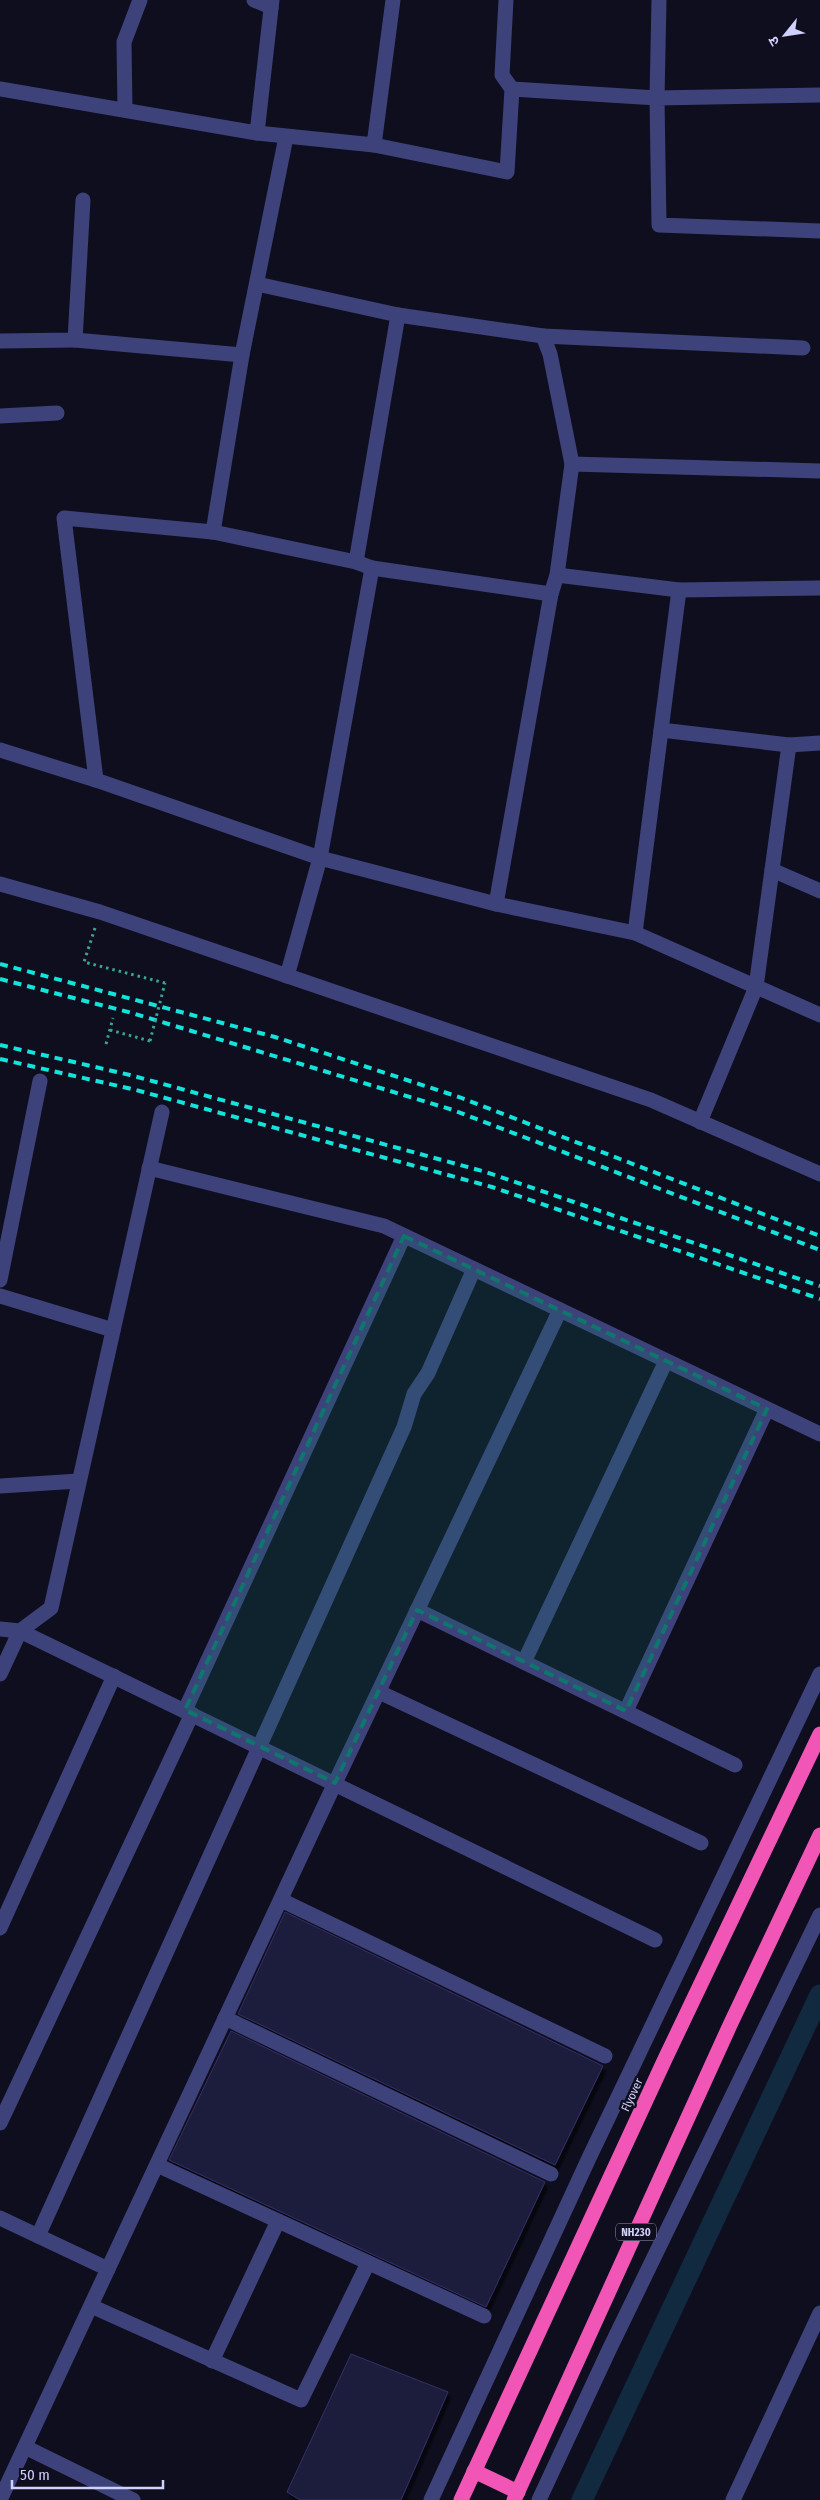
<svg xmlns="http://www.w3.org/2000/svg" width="820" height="2500" font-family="'Fira Sans Condensed','Noto Sans Devanagari',sans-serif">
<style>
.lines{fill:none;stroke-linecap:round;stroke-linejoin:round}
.canal{stroke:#112a40;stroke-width:21}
.building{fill:#1e1c3e;stroke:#333068;filter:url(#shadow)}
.path{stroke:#37a791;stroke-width:3;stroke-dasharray:2.5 4;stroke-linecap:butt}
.minor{stroke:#3d437a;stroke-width:15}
.highway{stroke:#f155b6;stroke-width:15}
.rail{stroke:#13e4db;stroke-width:4;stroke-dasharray:8 6;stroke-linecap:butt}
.path-bridge{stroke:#37a791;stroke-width:3;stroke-dasharray:2.5 4;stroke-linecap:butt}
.marked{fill:#0f766e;fill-opacity:0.2;stroke:#0f766e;stroke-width:4;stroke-dasharray:10 6;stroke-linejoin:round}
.labels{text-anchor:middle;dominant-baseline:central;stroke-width:5;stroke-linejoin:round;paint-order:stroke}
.shield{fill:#0f0e1f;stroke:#9696b9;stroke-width:1}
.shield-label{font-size:11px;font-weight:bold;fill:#d0d1fb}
.street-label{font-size:12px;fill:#d0d1fb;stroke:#0f0e1f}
</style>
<defs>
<filter id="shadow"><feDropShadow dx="3" dy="5.5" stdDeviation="1" flood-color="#0009"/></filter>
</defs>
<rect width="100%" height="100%" fill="#0f0e1f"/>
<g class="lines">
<!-- canal -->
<polyline class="canal" points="582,2500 820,1995"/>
</g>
<!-- building -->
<g class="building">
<polygon points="285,1912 603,2066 555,2165 238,2014"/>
<polygon points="231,2031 545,2182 486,2307 169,2160"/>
<polygon points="351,2354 448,2392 401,2500 300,2500 287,2492"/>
</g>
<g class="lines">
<!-- path -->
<g class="path">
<polyline points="95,928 84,962 165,983"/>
<polyline points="110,1030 150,1041"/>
<polyline points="106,1044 113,1018"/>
</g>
<!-- minor -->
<g class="minor">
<polyline points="254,0 271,7"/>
<polyline points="0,89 257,133 272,0"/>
<polyline points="512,89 657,98 659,0"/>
<polyline points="820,95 657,98 659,225 820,231"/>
<polyline points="125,110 124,42 140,0"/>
<polyline points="257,133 374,145 393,0"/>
<polyline points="374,145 507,172 512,89 502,75 506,0"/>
<polyline points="543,336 803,348"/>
<polyline points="75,340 242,355"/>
<polyline points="0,341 75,340 83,200"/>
<polyline points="0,416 57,413"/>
<polyline points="572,464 820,471"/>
<polyline points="213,532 242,355 286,137"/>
<polyline points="356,562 398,315"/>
<polyline points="372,568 551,594"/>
<polyline points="679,590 820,588"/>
<polyline points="661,730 789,745 756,987 700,1122"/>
<polyline points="789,745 820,743"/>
<polyline points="0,750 96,780 320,858 496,904 551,594 557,575 572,464 550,354 543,336 398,315 257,284"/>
<polyline points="96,780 64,518 213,532 356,562 372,568 320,858 287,976"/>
<polyline points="772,870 820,891"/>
<polyline points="0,884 100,912 651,1100 820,1174"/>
<polyline points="496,904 635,933 679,590 557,575"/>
<polyline points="635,933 820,1015"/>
<polyline points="149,1168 384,1226 820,1434"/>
<polyline points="0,1280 40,1081"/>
<polyline points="0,1296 113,1330"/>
<polyline points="0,1486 79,1481"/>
<polyline points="417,1610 735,1765"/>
<polyline points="0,1629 20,1631 655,1940"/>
<polyline points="524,1662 666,1361"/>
<polyline points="0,1674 20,1631 51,1608 162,1112"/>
<polyline points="379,1692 701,1843"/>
<polyline points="185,1710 404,1236"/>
<polyline points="626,1711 767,1409"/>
<polyline points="281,1900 605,2056"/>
<polyline points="0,1928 114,1676"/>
<polyline points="225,2018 551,2174"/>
<polyline points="0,2123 192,1714"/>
<polyline points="157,2165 484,2316"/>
<polyline points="0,2218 108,2269"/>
<polyline points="38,2236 404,1427 414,1394 428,1373 474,1269"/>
<polyline points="91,2306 301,2400 368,2263"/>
<polyline points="212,2361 278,2221"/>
<polyline points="25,2447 133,2500"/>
<polyline points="0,2500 335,1783 560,1310"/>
<polyline points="431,2500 589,2158 820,1674"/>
<polyline points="539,2500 609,2350 820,1915"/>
<polyline points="733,2500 820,2313"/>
</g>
<!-- highway -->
<g class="highway">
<polyline points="474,2471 518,2492"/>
<polyline points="461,2500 665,2059 820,1734"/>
<polyline points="514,2500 730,2025 820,1835"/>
</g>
<!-- rail -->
<g class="rail">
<polyline points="0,964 275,1037 459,1097 820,1236"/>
<polyline points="0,979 132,1013 453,1110 820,1250"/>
<polyline points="0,1045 130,1075 486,1172 820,1286"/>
<polyline points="0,1059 136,1090 492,1187 820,1299"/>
</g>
<!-- path-bridge -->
<polyline class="path-bridge" points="150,1041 165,983"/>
</g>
<!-- marked area -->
<path class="marked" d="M404 1236 767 1409 626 1711 417 1610 335 1783 185 1710Z"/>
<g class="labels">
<!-- shield labels -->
<rect class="shield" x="616" y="2223.5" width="40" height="17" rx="4"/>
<g class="shield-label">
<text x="636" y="2232">NH230</text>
</g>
<!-- street labels -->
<g class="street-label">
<text transform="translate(632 2095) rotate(-65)">Flyover</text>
</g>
</g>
<!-- north arrow -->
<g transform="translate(785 35) rotate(240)" stroke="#0f0e1f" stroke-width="4" paint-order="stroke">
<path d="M0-4L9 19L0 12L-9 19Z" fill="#d0d1fb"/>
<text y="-8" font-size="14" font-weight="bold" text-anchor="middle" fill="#d0d1fb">उ</text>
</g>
<!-- scale -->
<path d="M12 2480v8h151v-8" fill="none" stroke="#d0d1fb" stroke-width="2.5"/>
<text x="20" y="2480" font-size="15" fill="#d0d1fb" stroke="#0f0e1f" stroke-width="4" paint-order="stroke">50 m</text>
</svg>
